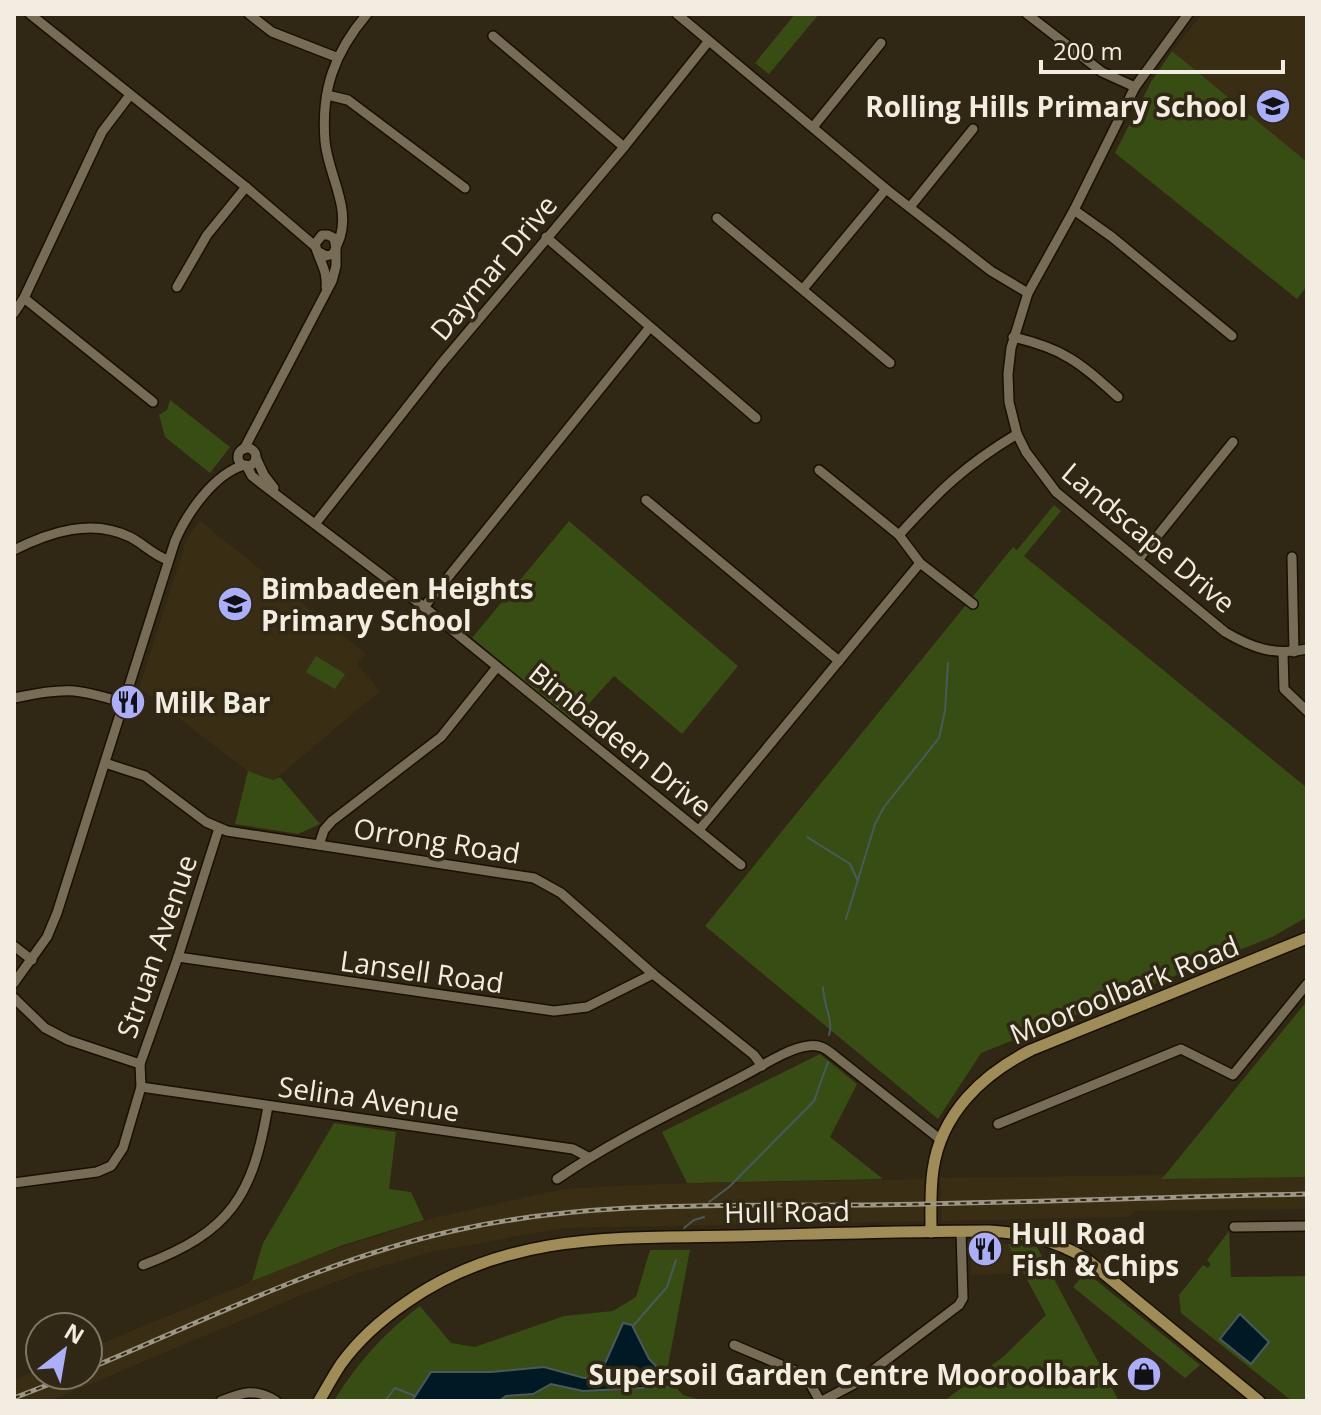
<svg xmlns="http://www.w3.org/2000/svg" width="1321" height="1415" font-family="'Open Sans',sans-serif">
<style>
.built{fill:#392e13}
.green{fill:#384d14}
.water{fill:#001a25;stroke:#49595d;stroke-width:2}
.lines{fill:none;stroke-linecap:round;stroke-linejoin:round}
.stream{stroke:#49595d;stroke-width:2}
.minor-casing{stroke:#181001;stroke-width:12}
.major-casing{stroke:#181001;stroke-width:14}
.minor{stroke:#776d57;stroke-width:9}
.major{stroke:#a08c56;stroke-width:11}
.rail-casing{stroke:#9d9687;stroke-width:5}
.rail{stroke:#302814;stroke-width:2;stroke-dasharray:6;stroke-linecap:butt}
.labels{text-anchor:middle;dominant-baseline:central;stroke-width:7;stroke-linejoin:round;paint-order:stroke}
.poi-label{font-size:28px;font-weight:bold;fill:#f3ede1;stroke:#302814;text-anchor:start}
.street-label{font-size:28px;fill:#f3ede1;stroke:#302814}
</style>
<rect width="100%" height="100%" fill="#302814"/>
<!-- built -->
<g class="built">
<polygon points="1202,14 1307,14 1307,162 1172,51"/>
<polygon points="200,521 366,654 357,664 380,691 274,780 248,771 139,688 187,538"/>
<polygon points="1165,1175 1162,1178 1307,1177 1307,1209 1135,1211 1130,1217 942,1221 940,1178"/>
<polygon points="925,1179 927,1221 562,1228 427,1253 359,1273 304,1294 50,1401 14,1401 14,1380 40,1369 40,1375 88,1375 88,1349 311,1257 429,1219 563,1189 659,1184"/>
<polygon points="1008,1244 1024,1273 971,1275 971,1245"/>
</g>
<!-- green -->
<g class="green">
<polygon points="795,14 819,14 769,74 755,63"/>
<polygon points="1172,51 1307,162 1307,286 1297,299 1115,153 1151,82"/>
<polygon points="170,400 230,447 210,473 165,437 159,415 167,410"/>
<polygon points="1054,505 1061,511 1024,556 1307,788 1307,917 1272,937 981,1053 938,1119 705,926 1013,547 1017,550"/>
<polygon points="569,521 738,666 682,734 614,676 573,721 472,638"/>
<polygon points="316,656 345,674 335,689 306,672"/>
<polygon points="248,771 273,780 280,777 320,824 298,834 235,824"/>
<polygon points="1307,1001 1307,1177 1161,1179 1165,1175"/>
<polygon points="820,1054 857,1084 830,1137 883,1179 687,1183 662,1132"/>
<polygon points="334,1123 396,1132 389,1189 411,1192 424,1220 343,1245 252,1281 263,1243"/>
<polygon points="1229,1231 1231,1277 1307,1276 1307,1401 1292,1401 1181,1313 1179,1295 1203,1265 1208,1268 1211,1264 1207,1260"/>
<polygon points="1008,1244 1037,1247 1119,1401 944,1401 1003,1357 1046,1315"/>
<path d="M650 1250H690L666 1376 683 1395 705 1401H334C358 1362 384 1333 420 1306L451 1343 475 1347 564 1316 613 1311 636 1297Z"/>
<polygon points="1086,1272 1200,1365 1185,1378 1073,1287"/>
</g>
<!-- water -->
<g class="water">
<polygon points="1240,1314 1269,1342 1251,1364 1220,1339"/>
<polygon points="623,1323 632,1325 649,1359 675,1386 583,1391 551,1384 533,1394 506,1396 499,1401 412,1401 431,1372 491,1372 544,1367 584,1378 599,1377"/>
</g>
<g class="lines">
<!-- stream -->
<g class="stream">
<polyline points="807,837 850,864 857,879"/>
<polyline points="846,919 875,824 884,807 939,738 945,711 948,663"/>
<path d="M823 987C823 1004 834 1021 829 1035"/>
<polyline points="709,1202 729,1187 814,1101 828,1062"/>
<polyline points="684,1228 694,1220 704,1217"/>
<polyline points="633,1326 667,1287 676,1260"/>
<polyline points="385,1401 395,1388 415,1396"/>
</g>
<!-- minor casing -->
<g class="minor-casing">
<g id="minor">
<polyline points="30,14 246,187 316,247"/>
<polyline points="249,14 272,32 336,57"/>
<polyline points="677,14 886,189 991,271 1028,293"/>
<polyline points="1027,14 1102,72 1135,87"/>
<path d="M1188 14 1135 87 1074 210 1028 293 1011 348 1008 374 1009 402 1017 434 1026 452 1056 492 1225 632C1252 648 1275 656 1307 649"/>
<polyline points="493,36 624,147"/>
<polyline points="327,95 348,100 465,188"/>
<polyline points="813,127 881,43"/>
<polyline points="910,207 973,129"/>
<polyline points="1074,210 1112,237 1232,336"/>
<polyline points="717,218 890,363"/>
<polyline points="546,237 756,418"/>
<path d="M337 245C354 211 328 176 325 141 321 90 334 53 367 14"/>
<path d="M317 251 326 256 333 254 336 248 334 238 328 235H322L315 244C318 259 328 270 326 287"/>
<polyline points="177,287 207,235 246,187"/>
<polyline points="803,289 886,189"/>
<polyline points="24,298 153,402"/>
<polyline points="14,313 24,298 102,132 130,95"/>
<path d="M1013 337C1065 349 1080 363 1118 397"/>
<circle cx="247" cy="457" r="9"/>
<polyline points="244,449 332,281 336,266 336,248"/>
<polyline points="256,458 264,475 274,488"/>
<polyline points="246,465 252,476 262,484 424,607 741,865"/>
<polyline points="819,470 899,535 920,563 973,604"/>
<polyline points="646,500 839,661"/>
<polyline points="315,524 441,364 624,147 708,42"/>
<path d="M899 535C939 491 965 465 1017 434"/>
<path d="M14 550C50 532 92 518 130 537 144 544 153 555 168 560"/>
<polyline points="1292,557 1294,652"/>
<polyline points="1138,560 1233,442"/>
<polyline points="424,607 650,327"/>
<polyline points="1283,653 1284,689 1307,711"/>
<path d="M14 698C65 688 74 687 124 703"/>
<polyline points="105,763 145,776 206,822 227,831 534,878 561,893 653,974 754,1055 762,1066"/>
<polyline points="699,830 920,563"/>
<polyline points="319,845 324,830 332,821 441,737 497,667"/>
<polyline points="14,946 32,960"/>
<polyline points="178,957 554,1011 587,1007 653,974"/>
<path d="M14 983 47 937 57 913 175 541C187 513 214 474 244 465"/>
<polyline points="14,998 45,1028 68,1040 140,1064"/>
<polyline points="141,1087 573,1149 588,1157"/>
<polyline points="998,1124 1181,1049 1233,1075 1307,984"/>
<path d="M557 1179C615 1139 678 1110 741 1077 759 1068 788 1048 808 1046 820 1044 826 1049 835 1056L941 1140"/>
<polyline points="14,1183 97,1172 111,1166 123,1148 141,1087 140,1064 178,957 219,828"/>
<polyline points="1234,1227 1307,1226"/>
<path d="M143 1265C231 1232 253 1195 268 1106"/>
<polyline points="734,1345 800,1373 807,1378 820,1401"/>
<path d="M221 1401C243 1392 255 1388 276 1401"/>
<polyline points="822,1401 856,1383 959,1305 963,1298 961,1231"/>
</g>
</g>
<!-- major casing -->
<g class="major-casing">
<g id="major">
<path d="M931 1232C931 1211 930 1190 933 1170 941 1113 983 1074 1031 1050L1307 938"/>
<path d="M319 1401C326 1389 333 1376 341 1364 359 1339 382 1319 407 1302 506 1232 619 1238 735 1236 820 1234 905 1231 990 1231 1025 1233 1054 1240 1085 1258L1259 1401"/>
</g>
</g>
<!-- minor -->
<use href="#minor" class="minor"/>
<!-- major -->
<use href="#major" class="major"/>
<!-- rail casing -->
<g class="rail-casing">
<g id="rail">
<path d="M88 1369C209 1319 328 1258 457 1230 592 1200 731 1206 869 1205 1015 1203 1161 1197 1307 1194"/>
<polyline points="14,1398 73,1375"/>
</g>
</g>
<!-- rail -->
<use href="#rail" class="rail"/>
</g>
<!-- icons -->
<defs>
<g id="school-disc" transform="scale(1.8)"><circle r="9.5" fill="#abaffb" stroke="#302814"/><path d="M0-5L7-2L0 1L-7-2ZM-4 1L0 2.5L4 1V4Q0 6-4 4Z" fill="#111"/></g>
<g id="restaurant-disc" transform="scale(1.8)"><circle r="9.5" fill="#abaffb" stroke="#302814"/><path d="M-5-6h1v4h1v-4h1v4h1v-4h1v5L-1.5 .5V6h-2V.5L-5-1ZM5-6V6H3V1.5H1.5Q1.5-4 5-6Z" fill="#111"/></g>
<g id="shop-disc" transform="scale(1.8)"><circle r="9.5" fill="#abaffb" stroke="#302814"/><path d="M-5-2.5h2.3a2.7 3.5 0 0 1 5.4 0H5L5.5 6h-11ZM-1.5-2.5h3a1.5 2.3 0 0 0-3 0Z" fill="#111"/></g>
</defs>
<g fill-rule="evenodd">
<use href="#school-disc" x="1273" y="106"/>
<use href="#school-disc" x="235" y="604"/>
<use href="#restaurant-disc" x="128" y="702"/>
<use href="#restaurant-disc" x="985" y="1249"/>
<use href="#shop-disc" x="1144" y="1374"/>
</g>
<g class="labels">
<!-- poi labels -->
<g class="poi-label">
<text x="1247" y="106" text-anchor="end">Rolling Hills Primary School</text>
<text x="261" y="588">Bimbadeen Heights<tspan x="261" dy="32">Primary School</tspan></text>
<text x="154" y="702">Milk Bar</text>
<text x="1011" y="1233">Hull Road<tspan x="1011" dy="32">Fish &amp; Chips</tspan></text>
<text x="1118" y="1374" text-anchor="end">Supersoil Garden Centre Mooroolbark</text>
</g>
<!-- street labels -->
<g class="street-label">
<text transform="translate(493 267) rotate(-50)">Daymar Drive</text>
<text transform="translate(1149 537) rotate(40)">Landscape Drive</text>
<text transform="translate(621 739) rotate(39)">Bimbadeen Drive</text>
<text transform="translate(437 840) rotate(9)">Orrong Road</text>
<text transform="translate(156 946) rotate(-71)">Struan Avenue</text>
<text transform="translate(422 971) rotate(8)">Lansell Road</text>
<text transform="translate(1124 989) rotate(-22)">Mooroolbark Road</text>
<text transform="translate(369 1098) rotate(8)">Selina Avenue</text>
<text transform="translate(787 1211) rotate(-1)">Hull Road</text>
</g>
</g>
<!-- border -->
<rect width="1321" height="1415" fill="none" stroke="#f3ede1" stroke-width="32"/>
<!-- north arrow -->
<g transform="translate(64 1351) rotate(31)"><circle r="38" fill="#302814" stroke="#7e7766" stroke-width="2"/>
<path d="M0-6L14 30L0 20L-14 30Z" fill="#abaffb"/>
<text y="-12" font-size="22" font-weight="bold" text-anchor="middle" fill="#f3ede1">N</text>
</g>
<!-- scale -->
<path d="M1041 60v12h242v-12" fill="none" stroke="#f3ede1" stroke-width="4"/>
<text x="1053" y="60" font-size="24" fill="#f3ede1" stroke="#302814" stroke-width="6" paint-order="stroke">200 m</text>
</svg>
